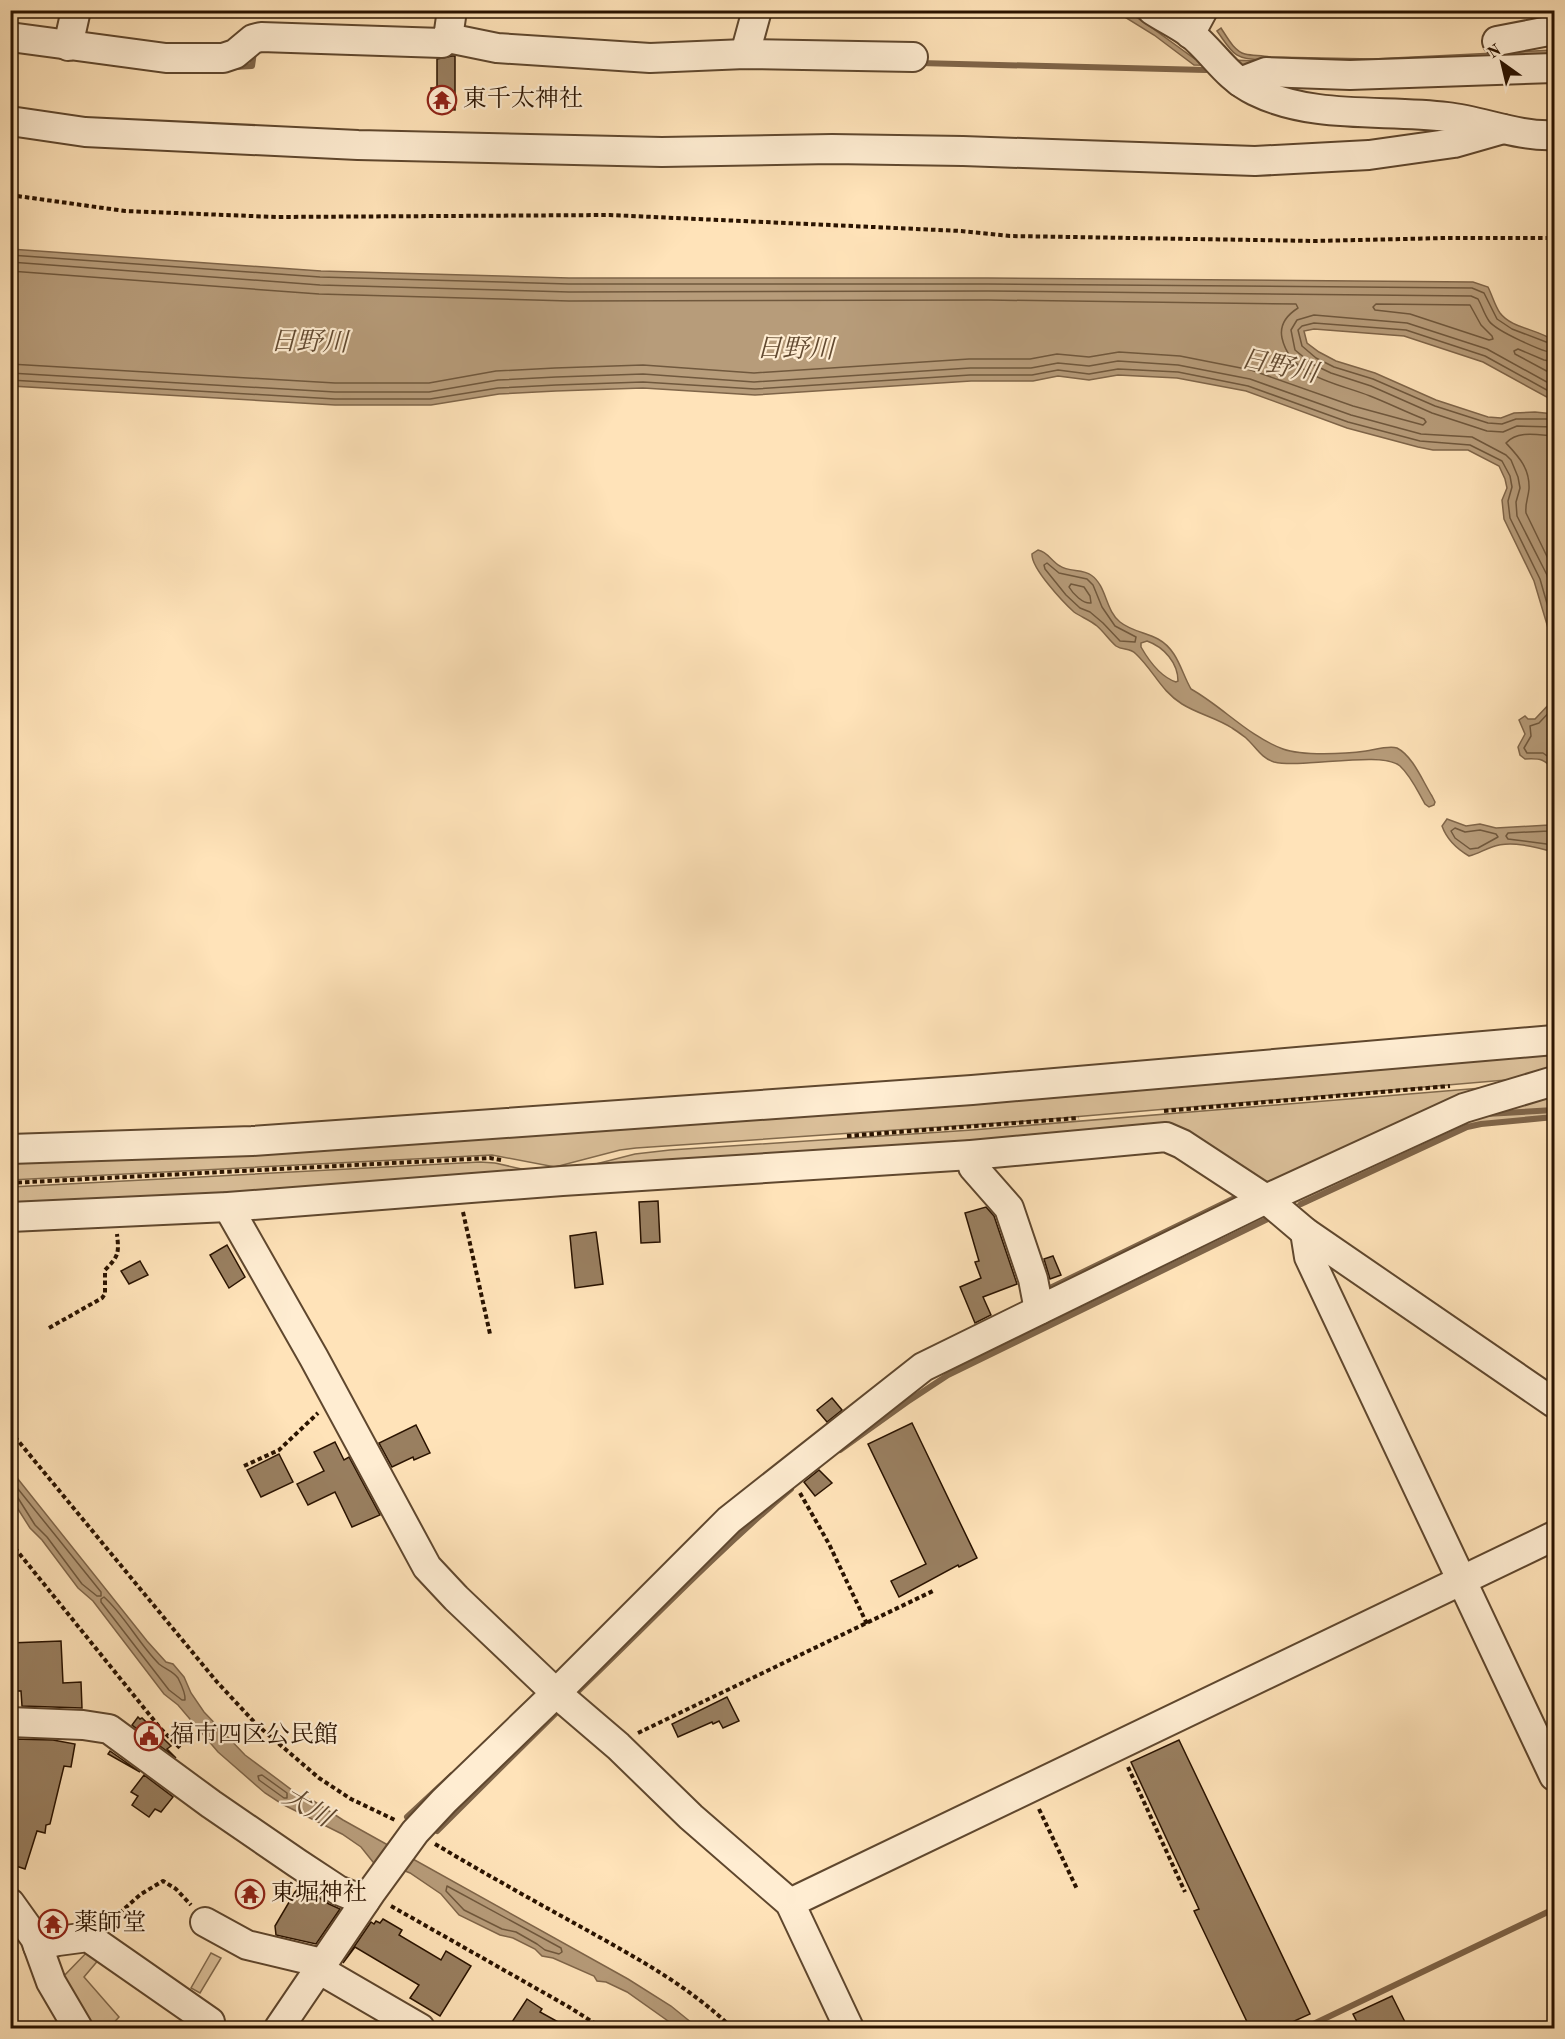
<svg xmlns="http://www.w3.org/2000/svg" width="1565" height="2039" font-family="'Old Standard TT','Noto Serif JP',serif">
<style>
.green{fill:#dbc09a;stroke:#826a4d;stroke-width:1.5}
.water{fill:#b79c7a;stroke:#7f6549;stroke-width:1.5;fill-rule:evenodd}
.lines{fill:none;stroke-linecap:round;stroke-linejoin:round}
.shore{stroke:#70583d;stroke-width:1.5}
.stream{stroke:#7f6549;stroke-width:6}
.building{fill:#997f60;stroke:#2a1300;stroke-width:1.5}
.minor-casing{stroke:#5f472e;stroke-width:32}
.path{stroke:#2a1300;stroke-width:4;stroke-dasharray:4.5 3;stroke-linecap:butt}
.minor{stroke:#ffedd2;stroke-width:28}
.labels{text-anchor:middle;dominant-baseline:central;stroke-width:4.5;stroke-linejoin:round;paint-order:stroke}
.poi-label{font-size:24px;fill:#2a1300;stroke:#ffedd2;text-anchor:start}
.water-label{font-size:26px;font-style:italic;fill:#624a31;stroke:#ffedd2}
</style>
<rect width="100%" height="100%" fill="#ffe3b9"/>
<filter id="stains"><feTurbulence type="fractalNoise" baseFrequency=".00333" numOctaves="4"/><feColorMatrix values="0 0 0 0 .2 0 0 0 0 .09 0 0 0 0 .02 0 0 0 .5 -.17"/></filter>
<radialGradient id="worn" r=".72"><stop offset=".6" stop-color="#630" stop-opacity="0"/><stop offset="1" stop-color="#630" stop-opacity=".3"/></radialGradient>
<!-- green -->
<g class="green">
<polygon points="1554,1049 1554,1073 1530,1078 1026,1121 636,1148 620,1150 555,1167 492,1155 11,1180 11,1158"/>
<polygon points="1494,1087 1271,1189 1180,1138 584,1167 635,1154 670,1150 972,1130"/>
<polygon points="1554,1095 1554,1116 1480,1123 1467,1126 1292,1207 1293,1198 1459,1118"/>
<polygon points="480,1162 495,1163 544,1174 11,1213 11,1187"/>
<polygon points="90,1949 100,1958 84,1977 119,2017 109,2028 86,2028 62,1978"/>
<polygon points="211,1953 221,1958 200,1993 191,1988"/>
</g>
<!-- water -->
<g class="water">
<path d="M1115 11H1126L1141 20 1195 59 1261 61V60C1233 59 1233 53 1217 31L1221 28C1227 37 1234 51 1245 54 1253 56 1261 55 1270 57L1373 59 1554 50V57L1261 66 1194 65 1154 35Z"/>
<path d="M10 249 321 271 569 278H988L1473 282 1488 287C1492 295 1495 306 1500 313 1512 329 1539 329 1554 341V401L1483 362 1404 336 1314 329 1304 331 1307 343 1319 352 1336 361 1375 373 1436 400 1488 417 1501 418 1514 413 1535 412 1554 414V648L1534 581 1504 519 1502 500 1507 488 1505 479 1499 466 1468 450H1433L1418 447 1347 428 1246 391 1177 378 1118 375 1089 380 1058 376 1033 381H971L755 395 643 388 556 391 499 394 431 405H335L11 386Z"/>
<path d="M1038 550C1048 552 1051 561 1060 566 1068 572 1083 569 1091 575 1107 586 1105 610 1120 622 1131 631 1147 633 1158 639 1178 650 1181 672 1191 689 1223 707 1248 736 1283 749 1302 756 1345 754 1366 751 1374 750 1389 745 1397 748 1413 756 1423 782 1432 796L1435 802 1434 805 1429 807 1425 804C1418 792 1411 776 1400 766 1382 750 1302 769 1274 762 1261 758 1256 747 1246 738 1242 735 1237 731 1232 728 1217 718 1198 714 1182 704 1161 691 1154 671 1136 654 1129 647 1123 651 1116 646 1109 640 1104 632 1097 626 1090 620 1081 617 1074 612 1063 602 1031 568 1032 554ZM1147 641C1164 647 1178 663 1178 681L1176 682C1161 677 1149 661 1141 647V643Z"/>
<path d="M1554 699V772C1546 759 1540 758 1525 759L1520 755 1518 747 1525 734 1519 720 1525 716 1528 719H1535Z"/>
<path d="M1447 819 1466 826 1480 824 1496 828 1549 825 1554 822V852C1536 847 1510 840 1492 847 1483 850 1478 854 1469 856 1457 849 1447 840 1442 826Z"/>
<polygon points="10,1469 147,1641 166,1662 173,1664 184,1677 191,1693 204,1712 245,1755 300,1796 312,1800 343,1820 628,1979 671,2006 698,2028 678,2028 627,1992 606,1982 597,1981 594,1976 553,1958 542,1956 535,1949 513,1938 500,1935 459,1915 441,1894 410,1873 398,1868 377,1867 361,1847 342,1834 282,1804 265,1793 218,1752 178,1705 164,1694 93,1601 78,1588 42,1540 30,1528 11,1498"/>
</g>
<g class="lines">
<!-- shore -->
<g class="shore">
<polyline points="10,255 320,277 569,284 988,284 1472,288 1484,293 1497,319 1512,329 1554,345"/>
<path d="M10 262 320 285 569 292 988 291 1471 296 1478 299C1482 306 1484 314 1489 321 1496 331 1543 352 1554 353"/>
<path d="M10 271 319 294 569 301 988 300 1296 304 1298 308C1287 315 1279 324 1282 338 1291 378 1338 383 1370 396 1388 403 1406 412 1424 419L1426 422 1423 425 1353 406 1251 370 1180 356 1119 352 1089 357 1057 354 1030 359H969L754 373 643 365 555 368 496 371 429 383H335L10 364"/>
<polygon points="1376,304 1470,305 1481,325 1492,336 1493,339 1489,340 1410,314 1375,310 1373,307"/>
<polyline points="1554,362 1544,360 1518,349 1514,351 1515,354 1554,375"/>
<polyline points="10,373 335,392 429,392 498,380 556,377 643,374 754,382 970,368 1031,368 1058,363 1089,366 1118,361 1178,365 1250,379 1351,415 1421,434 1472,437 1506,455 1511,460 1518,477 1520,488 1516,502 1517,516 1547,575 1554,602"/>
<polyline points="10,380 335,399 430,399 498,388 556,385 643,382 755,389 970,375 1032,375 1058,370 1089,374 1118,369 1178,372 1248,386 1348,422 1420,441 1470,445 1502,461 1510,476 1512,487 1508,501 1510,518 1540,579 1554,628"/>
<polyline points="1554,386 1487,349 1407,323 1314,315 1297,320 1291,330 1295,350 1312,364 1331,373 1371,386 1432,413 1487,431 1503,432 1517,426 1554,427"/>
<polyline points="1554,394 1485,356 1406,330 1314,323 1302,326 1298,330 1302,346 1316,358 1334,367 1373,379 1435,406 1488,423 1502,424 1516,419 1554,419"/>
<path d="M1554 436C1538 435 1518 430 1506 443 1518 456 1530 468 1529 489 1528 499 1525 503 1526 513L1554 571"/>
<polygon points="1047,563 1059,573 1087,579 1093,585 1102,607 1115,626 1136,637 1135,642 1120,641 1103,623 1090,612 1080,608 1066,595 1045,569 1044,565"/>
<path d="M1071 584 1084 587 1090 596 1091 603C1083 604 1073 594 1069 587Z"/>
<polyline points="1554,707 1539,723 1530,726 1531,736 1524,748 1527,753 1543,753 1554,761"/>
<polygon points="1455,828 1465,832 1480,830 1496,834 1498,837 1478,848 1470,849 1455,838 1451,831"/>
<polyline points="1554,829 1549,831 1508,833 1506,836 1508,839 1554,845"/>
<polyline points="10,1479 101,1592 101,1596 97,1596 82,1584 47,1537 35,1525 18,1498 10,1496"/>
<path d="M104 1597C125 1616 139 1644 159 1664 165 1669 173 1671 178 1678 181 1684 186 1694 185 1700H182L169 1690 101 1602V1599Z"/>
<polygon points="262,1775 287,1793 287,1798 284,1798 259,1780 258,1776"/>
<polygon points="447,1886 561,1948 562,1952 559,1954 545,1950 537,1944 516,1932 502,1929 464,1910 446,1891"/>
</g>
<!-- stream -->
<g class="stream">
<polyline points="919,63 1206,70"/>
<polyline points="234,67 252,66 254,52"/>
<polyline points="1486,1114 1554,1110"/>
<polyline points="1301,1204 1467,1127 1481,1124 1554,1117"/>
<polyline points="1046,1290 1243,1194"/>
<polyline points="840,1450 907,1402 948,1375 1272,1217"/>
<path d="M576 1697 574 1695C646 1626 715 1553 791 1489"/>
<polyline points="407,1817 452,1775"/>
<polyline points="437,1831 561,1708"/>
<polyline points="1305,2028 1554,1909"/>
</g>
</g>
<!-- building -->
<g class="building">
<polygon points="452,56 455,56 455,110 432,108 431,88 437,88 437,59"/>
<polygon points="658,1201 660,1242 641,1243 639,1202"/>
<polygon points="986,1207 994,1216 1017,1284 983,1297 991,1315 975,1323 960,1287 981,1278 975,1262 979,1261 965,1213"/>
<polygon points="596,1232 603,1284 575,1288 570,1236"/>
<polygon points="227,1245 245,1277 229,1288 210,1255"/>
<polygon points="1053,1256 1061,1275 1050,1279 1044,1259"/>
<polygon points="140,1261 148,1275 129,1284 121,1271"/>
<polygon points="832,1398 842,1410 827,1422 817,1410"/>
<polygon points="912,1423 977,1558 959,1567 958,1565 899,1597 891,1581 926,1564 868,1444"/>
<polygon points="416,1425 430,1453 414,1460 413,1457 392,1467 379,1443"/>
<polygon points="335,1442 344,1460 349,1457 380,1515 352,1527 335,1492 308,1505 297,1484 324,1471 314,1452"/>
<polygon points="279,1454 293,1482 261,1497 247,1470"/>
<polygon points="819,1470 832,1483 815,1496 804,1482"/>
<polygon points="61,1641 63,1683 81,1682 82,1708 22,1706 21,1691 10,1691 10,1643"/>
<polygon points="727,1697 739,1721 723,1728 719,1721 713,1724 712,1722 678,1737 672,1724"/>
<polygon points="138,1717 140,1719 142,1718 171,1746 167,1749 176,1758 132,1725"/>
<polygon points="13,1739 53,1740 75,1744 71,1767 64,1766 50,1824 46,1825 45,1833 37,1831 25,1869 10,1864 10,1794 15,1770 10,1769"/>
<polygon points="1179,1740 1310,2014 1279,2028 1250,2028 1194,1911 1199,1909 1131,1762"/>
<polygon points="110,1751 140,1772 108,1754"/>
<polygon points="144,1775 173,1797 161,1812 155,1809 149,1817 132,1805 138,1796 131,1792"/>
<polygon points="301,1886 329,1904 340,1909 316,1944 276,1935 275,1926 295,1892"/>
<polygon points="54,1910 65,1923 47,1927 43,1920"/>
<polygon points="383,1919 402,1930 399,1935 441,1960 446,1951 471,1966 440,2016 410,1998 419,1985 355,1947 343,1963 371,1922 374,1924 376,1921 380,1923"/>
<polygon points="1392,1996 1408,2028 1360,2028 1353,2014"/>
<polygon points="527,1999 542,2009 540,2012 569,2028 508,2028"/>
</g>
<g class="lines">
<!-- minor casing -->
<g class="minor-casing">
<g id="minor">
<path d="M1152 10C1164 18 1179 25 1191 34 1214 53 1226 77 1255 91 1314 120 1384 109 1447 117 1483 121 1518 137 1554 135"/>
<polyline points="1190,34 1203,10"/>
<polyline points="10,37 166,58 223,58 235,54 253,39 261,37 442,43 448,38 452,10"/>
<polyline points="448,38 497,48 650,58 745,54 913,57"/>
<polyline points="1497,41 1554,30"/>
<polyline points="68,46 76,10"/>
<polyline points="745,54 757,10"/>
<polyline points="1240,82 1266,72 1350,75 1554,68"/>
<polyline points="10,121 85,132 358,145 662,152 832,149 963,151 1255,161 1369,155 1454,143 1503,129"/>
<polyline points="10,1149 252,1141 972,1090 1554,1040"/>
<polyline points="971,1155 973,1167 1009,1208 1033,1279 1039,1310"/>
<polyline points="228,1207 314,1358 427,1567 456,1598 556,1693 618,1746 691,1817 790,1903 849,2028"/>
<polyline points="10,1217 228,1207 562,1181 971,1155 1166,1137 1182,1144 1266,1199 1305,1232 1554,1403"/>
<polyline points="1305,1232 1309,1257 1554,1776"/>
<polyline points="10,1722 83,1725 109,1729 211,1804 297,1863 338,1890 365,1901"/>
<polyline points="10,1903 35,1938 51,1982 78,2028"/>
<polyline points="790,1903 1554,1536"/>
<polyline points="205,1922 247,1945 314,1961 323,1965"/>
<polyline points="38,1946 58,1941 88,1937 210,2022"/>
<polyline points="320,1970 420,2028"/>
<polyline points="279,2028 372,1891 415,1832 444,1801 556,1693 729,1520 923,1367 1268,1198 1464,1108 1554,1081"/>
</g>
</g>
<!-- path -->
<g class="path">
<polyline points="10,195 125,211 276,217 610,215 961,231 1010,236 1315,241 1446,238 1554,238"/>
<polyline points="1164,1111 1450,1086"/>
<polyline points="847,1136 1079,1118"/>
<polyline points="10,1183 490,1158 501,1160"/>
<polyline points="463,1212 490,1334"/>
<path d="M49 1328 102 1298 105 1294V1270C119 1256 119 1253 117 1234"/>
<polyline points="10,1431 217,1682 257,1725 319,1778 351,1799 395,1820"/>
<polyline points="244,1466 279,1450 318,1413"/>
<polyline points="800,1493 829,1544 867,1624"/>
<polyline points="10,1542 161,1729 181,1749"/>
<polyline points="638,1733 935,1590"/>
<polyline points="1128,1767 1185,1892"/>
<polyline points="1039,1809 1077,1889"/>
<path d="M435 1844C484 1873 534 1901 583 1928 635 1957 689 1986 732 2028"/>
<polyline points="391,1906 569,2007 602,2028"/>
<polyline points="108,1923 141,1894 163,1881 176,1889 191,1905"/>
</g>
<!-- minor -->
<use href="#minor" class="minor"/>
</g>
<!-- icons -->
<defs>
<g id="temple-ring" transform="scale(1.5)"><circle r="9.5" fill="#ffedd2" stroke="#8f2418" stroke-width="1.5"/><path d="M0-6L5-2H3V0L6.5 2.5H4V6H1.5V3h-3V6H-4V2.5H-6.5L-3 0V-2H-5Z" fill="#8f2418"/></g>
<g id="civic-ring" transform="scale(1.5)"><circle r="9.5" fill="#ffedd2" stroke="#8f2418" stroke-width="1.5"/><path d="M-.6-6.5H3V-4.5H.6V-3L4-1V1h2V6H-6V1h2V-1L-.6-3ZM-1.2 2.5V6h2.4V2.5Z" fill="#8f2418"/></g>
</defs>
<g fill-rule="evenodd">
<use href="#temple-ring" x="442" y="100"/>
<use href="#civic-ring" x="149" y="1736"/>
<use href="#temple-ring" x="250" y="1894"/>
<use href="#temple-ring" x="53" y="1924"/>
</g>
<g class="labels">
<!-- poi labels -->
<g class="poi-label">
<text x="463" y="100">東千太神社</text>
<text x="170" y="1736">福市四区公民館</text>
<text x="271" y="1894">東堀神社</text>
<text x="74" y="1924">薬師堂</text>
</g>
<!-- water labels -->
<g class="water-label">
<text transform="translate(309 343) rotate(1)">日野川</text>
<text transform="translate(795 350) rotate(1)">日野川</text>
<text transform="translate(1279 367) rotate(12)">日野川</text>
<text transform="translate(307 1808) rotate(30)">大川</text>
</g>
</g>
<!-- margin -->
<rect width="1565" height="2039" fill="none" stroke="#ffe3b9" stroke-width="36"/>
<rect x="12" y="12" width="1541" height="2015" fill="none" stroke="#2a1300" stroke-width="3"/>
<rect x="18" y="18" width="1529" height="2003" fill="none" stroke="#2a1300" stroke-width="1.5"/>
<!-- north arrow -->
<g transform="translate(1502 63) rotate(326)" stroke="#ffedd2" stroke-width="4.5" paint-order="stroke">
<path d="M0-4.5L10 22L0 15L-10 22Z" fill="#2a1300"/>
<text y="-9" font-size="16" font-weight="bold" text-anchor="middle" fill="#2a1300">N</text>
</g>
<rect width="100%" height="100%" filter="url(#stains)"/>
<rect width="100%" height="100%" fill="url(#worn)"/>
</svg>
